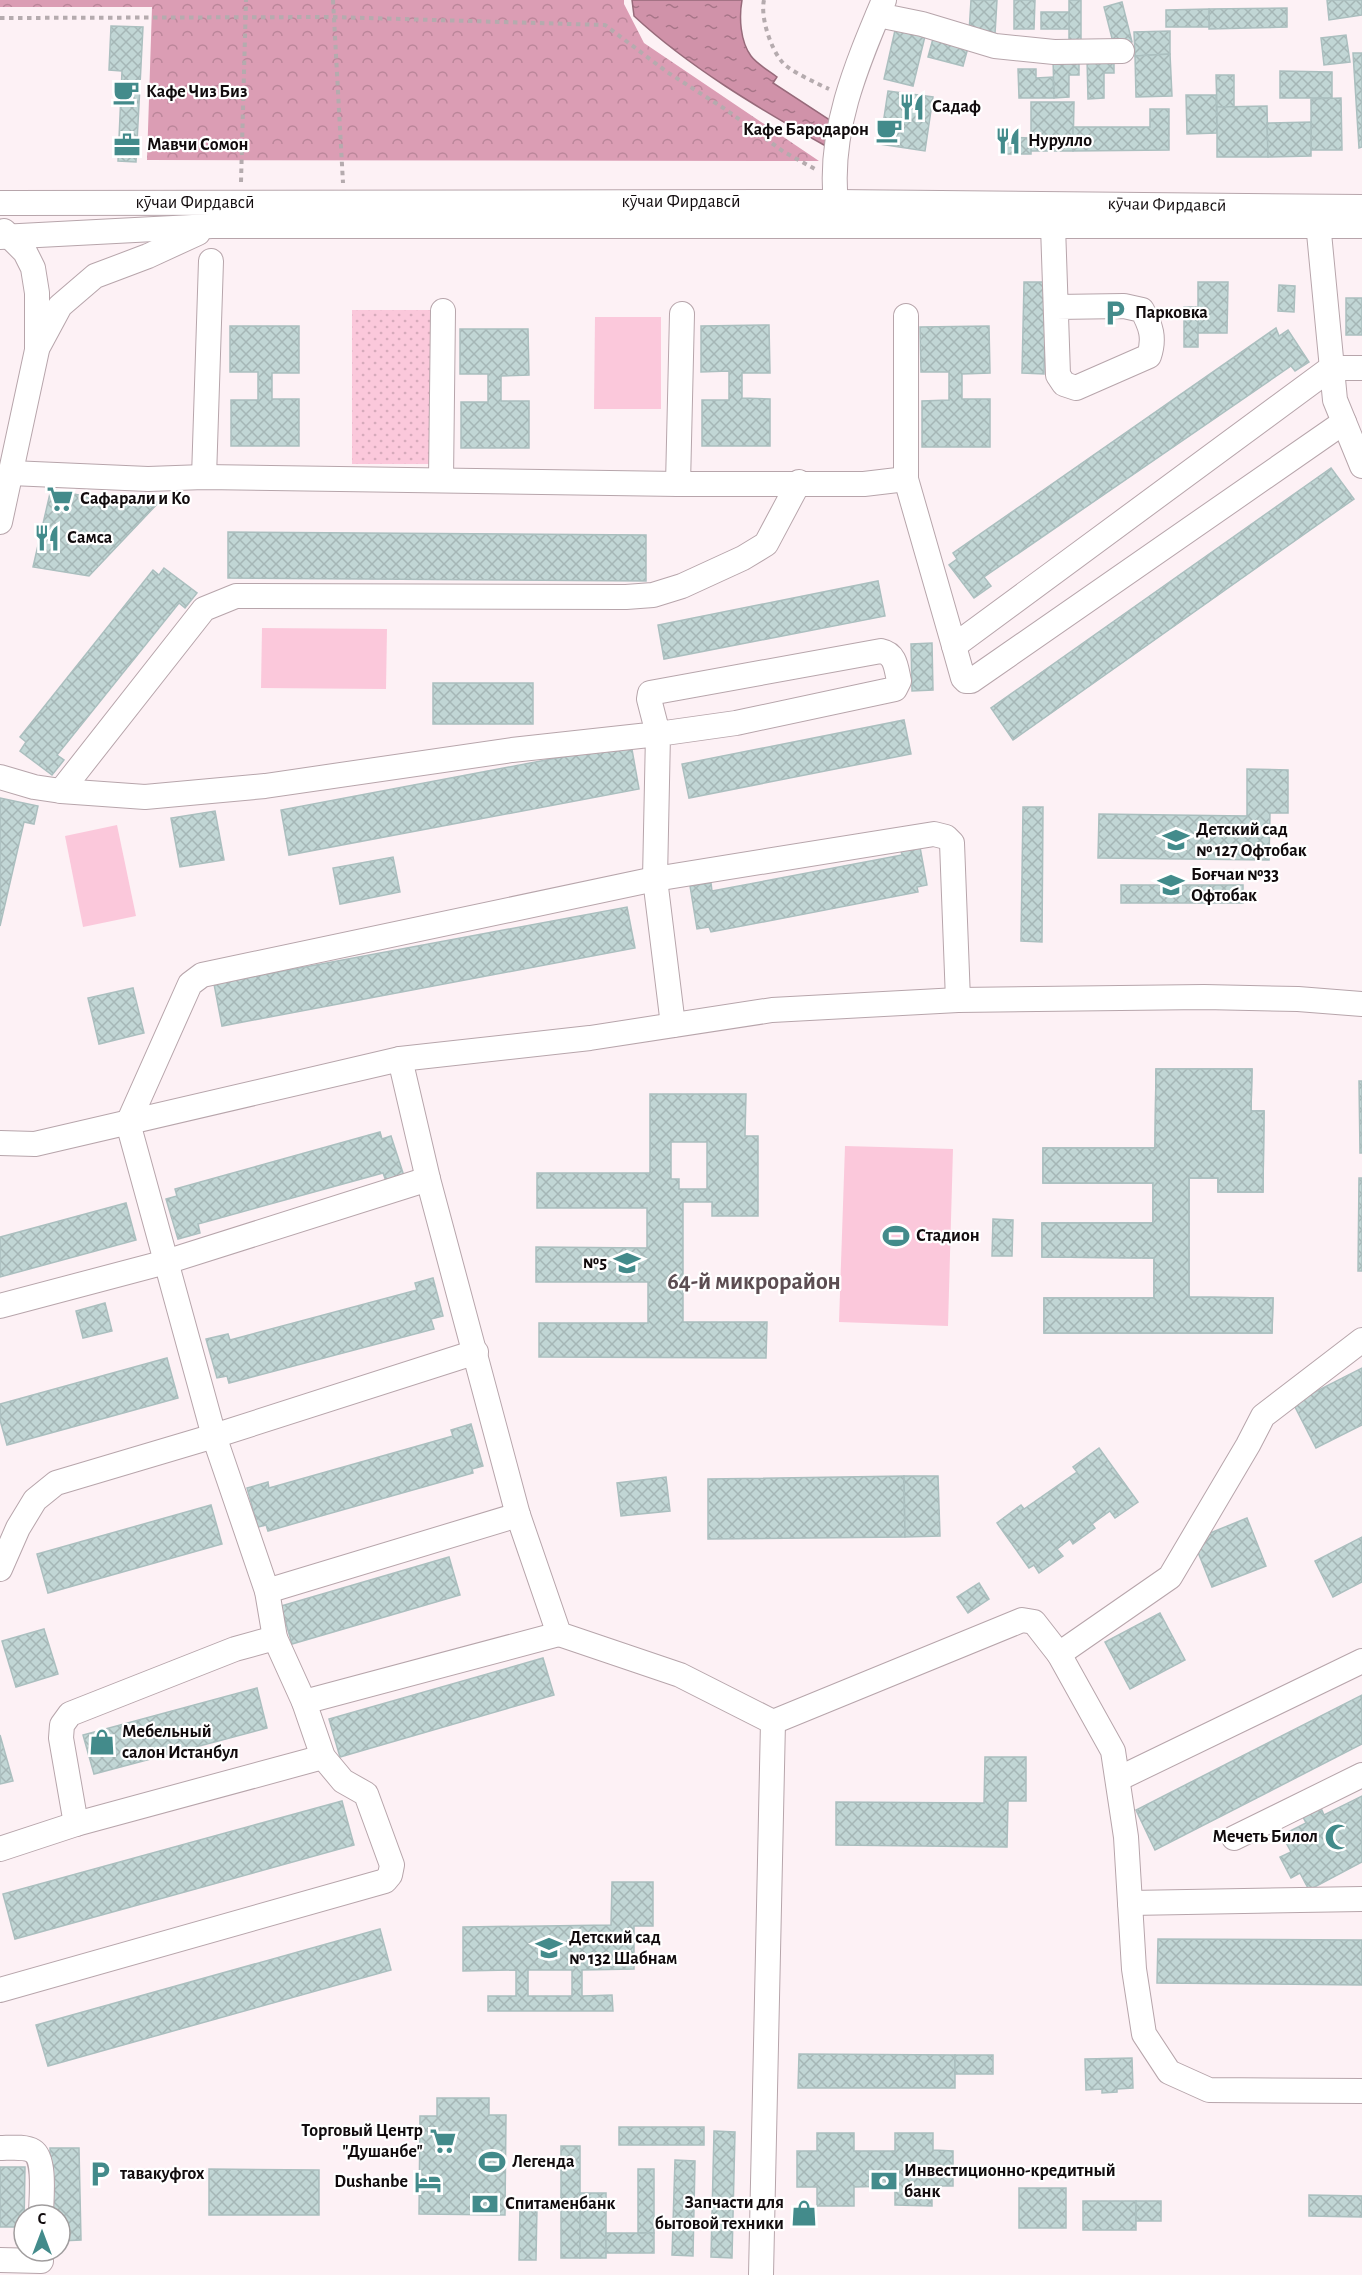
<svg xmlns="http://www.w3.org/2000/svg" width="1362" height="2275" font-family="'Alegreya Sans',sans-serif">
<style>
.forest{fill:url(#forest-crowns)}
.park{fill:url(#park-dots)}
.pitch{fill:#fbc8db}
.water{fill:url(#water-ripples);stroke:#976a7a;stroke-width:1.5}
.building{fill:url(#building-cross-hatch);stroke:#abbfbf;stroke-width:1.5;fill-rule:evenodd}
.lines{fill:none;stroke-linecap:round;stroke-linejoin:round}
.minor-casing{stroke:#b7a5ab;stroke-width:26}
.path{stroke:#b5abae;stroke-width:4;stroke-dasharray:4.5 4.5;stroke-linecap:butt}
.minor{stroke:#fff;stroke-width:24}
.labels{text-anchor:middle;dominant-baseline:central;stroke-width:4.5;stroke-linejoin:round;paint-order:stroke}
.poi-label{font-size:18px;font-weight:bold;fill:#110b0d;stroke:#fff;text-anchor:start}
.street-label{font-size:18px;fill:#110b0d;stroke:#fff}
.district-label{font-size:24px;font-weight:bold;fill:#5c4d52;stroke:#fff}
</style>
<defs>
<pattern id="forest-crowns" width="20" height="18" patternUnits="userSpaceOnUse" patternTransform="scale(1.5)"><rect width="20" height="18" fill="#db9db4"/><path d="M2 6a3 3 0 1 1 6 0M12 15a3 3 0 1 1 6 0" fill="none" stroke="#bb869a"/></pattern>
<pattern id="park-dots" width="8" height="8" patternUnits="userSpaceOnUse" patternTransform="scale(1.5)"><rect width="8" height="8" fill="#fbc8db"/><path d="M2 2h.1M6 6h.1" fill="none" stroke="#d6aabb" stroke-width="1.8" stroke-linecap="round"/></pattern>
<pattern id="water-ripples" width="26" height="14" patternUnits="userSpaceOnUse" patternTransform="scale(1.5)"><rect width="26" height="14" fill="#d092a9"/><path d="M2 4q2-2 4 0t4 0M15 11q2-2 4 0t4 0" fill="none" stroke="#a77588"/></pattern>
<pattern id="building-cross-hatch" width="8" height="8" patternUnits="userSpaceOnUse" patternTransform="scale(1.5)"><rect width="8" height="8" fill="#c1d6d5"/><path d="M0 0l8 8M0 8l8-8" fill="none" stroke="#a5b6b6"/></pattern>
</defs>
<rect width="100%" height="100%" fill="#fdf1f5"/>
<!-- forest -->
<polygon class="forest" points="0,0 624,0 624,4 644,43 819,161 147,160 152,7 0,7"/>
<!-- park -->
<rect class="park" x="352" y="310" width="81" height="154"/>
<!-- pitch -->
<g class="pitch">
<polygon points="595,317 661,317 661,409 594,409"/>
<polygon points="262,628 387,629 386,689 261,688"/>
<polygon points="117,825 136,916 83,927 65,836"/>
<polygon points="845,1146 953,1149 948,1326 839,1322"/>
</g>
<!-- water -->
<path class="water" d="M632 0H742C739 17 740 41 751 56 757 64 769 71 777 77L773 83 836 124 833 139 824 145C758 108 689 67 634 16Z"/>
<!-- building -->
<g class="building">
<polygon points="971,0 997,0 995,34 969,33"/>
<polygon points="1014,0 1035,0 1034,29 1014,29"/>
<rect x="1069" y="0" width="12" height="43"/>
<polygon points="1327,0 1362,0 1362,15 1329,20"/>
<polygon points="1122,2 1132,42 1114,46 1104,7"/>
<polygon points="1287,8 1287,27 1209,29 1209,9"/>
<polygon points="1209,9 1209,27 1166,27 1166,10"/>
<rect x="1041" y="12" width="28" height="17"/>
<polygon points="111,26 143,27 136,162 118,161 122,71 109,70"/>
<polygon points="896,26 926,32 913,86 884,79"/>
<polygon points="1170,31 1170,54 1135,56 1134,32"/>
<polygon points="934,35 969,44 963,66 928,57"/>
<polygon points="1346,35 1350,62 1324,65 1321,38"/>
<polygon points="1353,53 1362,53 1362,147 1359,148"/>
<polygon points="1170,54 1172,96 1136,97 1135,56"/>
<polygon points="1053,58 1079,58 1079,75 1069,75 1069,97 1054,98"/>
<polygon points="1087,59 1114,59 1114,73 1104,73 1104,98 1088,99"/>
<polygon points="1018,69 1036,69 1036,78 1053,77 1054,98 1019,98"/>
<polygon points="1280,71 1332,72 1332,98 1280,98"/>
<polygon points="1216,75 1234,75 1234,107 1217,107"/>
<polygon points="888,91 933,97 925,151 880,144"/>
<polygon points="1186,95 1216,95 1217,133 1187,134"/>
<polygon points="1341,98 1342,150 1311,150 1311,99"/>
<polygon points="1031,102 1074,102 1073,151 1031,151"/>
<polygon points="1267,106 1268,157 1217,157 1217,107"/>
<polygon points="1150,109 1169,109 1169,150 1073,151 1073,127 1150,127"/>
<polygon points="1311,122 1311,156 1268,157 1267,123"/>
<polygon points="1004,137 1031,138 1031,154 1004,154"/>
<polygon points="1024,282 1046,282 1044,374 1022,373"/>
<polygon points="1198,282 1228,282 1227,333 1198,333"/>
<polygon points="1279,285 1295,286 1294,312 1278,311"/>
<rect x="1346" y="298" width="16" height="37"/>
<rect x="1184" y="307" width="14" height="40"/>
<polygon points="769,325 770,373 742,373 742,398 770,399 770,446 702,446 702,400 729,400 729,371 701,372 701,326"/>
<polygon points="230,326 299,326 299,373 272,373 272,399 299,399 299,446 231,446 231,400 258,400 258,372 230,372"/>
<polygon points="989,326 990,373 962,374 962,399 990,399 990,447 922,447 922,401 949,400 949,372 921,372 920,327"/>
<polygon points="1276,328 1279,336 1288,330 1309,362 1295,371 1291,366 984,577 991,586 974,598 949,565 957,559 953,553"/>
<polygon points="460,329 528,329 529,375 501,376 501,401 529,401 529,448 461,448 461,402 488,402 488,374 460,374"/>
<polygon points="1331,468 1354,499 1013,740 991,708"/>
<polygon points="51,489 111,502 159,502 89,576 33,567"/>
<polygon points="228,532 646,535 646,581 228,578"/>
<polygon points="164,568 197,593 185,608 179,603 57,755 64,760 52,775 20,751 26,742 20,737 153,570 159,575"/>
<polygon points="878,581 885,616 664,659 658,625"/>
<polygon points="932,643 933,690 912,691 911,644"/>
<rect x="433" y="683" width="100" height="41"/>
<polygon points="904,720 911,754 689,798 682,764"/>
<polygon points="631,744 639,789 289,855 281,810"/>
<polygon points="1247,769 1288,770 1288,813 1270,813 1269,860 1098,858 1099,814 1247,816"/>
<polygon points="0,798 38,806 34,824 24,822 0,926"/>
<polygon points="1023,807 1043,807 1042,942 1021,941"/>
<polygon points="215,811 224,860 180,867 171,818"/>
<polygon points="919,842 927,885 917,887 918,892 711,932 709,927 697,929 690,886 711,883 712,891 902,855 900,846"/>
<polygon points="393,857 400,892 340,904 333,868"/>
<rect x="1121" y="885" width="122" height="18"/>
<polygon points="627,907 635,948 222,1026 214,984"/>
<polygon points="133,988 144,1033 99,1044 88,998"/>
<path d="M1156 1069H1252L1251 1111H1264L1263 1192H1218V1178H1189V1297L1273 1298 1272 1333H1044V1298H1154V1258L1042 1257V1223H1153V1183H1043V1148H1155ZM1184 1113H1220L1221 1160H1192V1150H1185Z"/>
<polygon points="1156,1069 1252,1069 1251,1111 1264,1111 1263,1192 1218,1192 1218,1178 1189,1178 1189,1297 1273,1298 1272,1333 1044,1333 1044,1298 1154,1298 1154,1258 1042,1257 1042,1223 1153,1223 1153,1183 1043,1183 1043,1148 1155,1148"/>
<polygon points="1359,1081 1362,1081 1362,1153 1360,1153"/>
<path d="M650 1094H746L745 1136H758V1216H712V1202H683V1322H767L766 1358 539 1357V1323H648V1282H536V1247L647 1248V1208H537V1173H650ZM671 1142H707V1189H679V1179H671Z"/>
<polygon points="380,1132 382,1139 391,1136 404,1176 386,1181 383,1173 198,1224 200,1233 178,1239 166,1199 177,1196 175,1189"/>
<polygon points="1359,1178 1362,1178 1362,1271 1358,1271"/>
<polygon points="126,1203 136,1240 0,1277 0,1237"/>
<polygon points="993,1219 1013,1220 1012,1256 992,1256"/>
<polygon points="433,1278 443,1316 431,1319 434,1329 229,1383 227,1376 217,1378 206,1339 228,1334 230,1340 417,1290 415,1283"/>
<polygon points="105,1303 112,1331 83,1338 76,1311"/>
<polygon points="167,1358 178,1398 7,1445 0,1420 0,1404"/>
<polygon points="1362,1368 1362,1425 1316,1448 1293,1403"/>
<polygon points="471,1424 483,1466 472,1469 473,1473 268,1531 266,1525 258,1527 247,1488 268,1482 269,1488 453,1436 451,1430"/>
<polygon points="1099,1448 1138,1502 1115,1518 1110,1511 1092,1524 1095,1528 1073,1544 1070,1539 1057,1549 1063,1556 1039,1573 1034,1565 1029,1568 997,1523 1021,1505 1024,1509 1077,1472 1073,1467"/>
<polygon points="904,1476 905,1537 708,1539 708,1479"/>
<polygon points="904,1476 938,1476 940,1536 905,1537"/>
<polygon points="666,1477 670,1511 621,1516 617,1483"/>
<polygon points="211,1505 222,1544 48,1593 37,1554"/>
<polygon points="1247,1518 1266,1566 1212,1587 1193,1540"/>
<polygon points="1362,1537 1362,1582 1333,1597 1315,1561"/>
<polygon points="449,1557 460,1595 292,1644 281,1606"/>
<polygon points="979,1583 989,1599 968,1613 957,1597"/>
<polygon points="1160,1613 1185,1660 1130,1689 1105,1642"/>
<polygon points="44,1629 58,1674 16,1687 2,1641"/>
<polygon points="543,1658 554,1695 340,1757 329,1719"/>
<polygon points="257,1688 267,1728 94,1774 83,1735"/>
<polygon points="1362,1695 1362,1744 1155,1850 1136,1810"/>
<polygon points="0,1735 13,1781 0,1784"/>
<polygon points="985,1757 1026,1757 1026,1801 1008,1801 1007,1847 836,1845 836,1802 984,1803"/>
<polygon points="1362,1796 1362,1862 1309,1890 1300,1873 1291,1878 1280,1857 1291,1852 1282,1835 1306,1823 1303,1817 1321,1808 1324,1815"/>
<polygon points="342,1801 354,1845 15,1939 3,1894"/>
<path d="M612 1882H653V1926H634V1969L582 1970V1996L612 1995 613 2011H488V1996H516V1970L463 1971V1927L611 1925ZM528 1970H572V1996H528Z"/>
<polygon points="380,1929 391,1970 48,2066 36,2025"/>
<polygon points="1158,1939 1362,1940 1362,1985 1157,1983"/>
<polygon points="799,2054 955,2055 955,2088 798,2088"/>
<rect x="955" y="2055" width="38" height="19"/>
<polygon points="1132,2058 1133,2088 1117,2089 1117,2092 1102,2093 1102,2089 1086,2090 1085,2059"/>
<polygon points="437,2098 489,2098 489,2115 506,2115 505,2215 419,2214 420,2116 437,2116"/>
<rect x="619" y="2127" width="85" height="18"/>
<polygon points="714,2131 735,2132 732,2258 711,2257"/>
<polygon points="817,2133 854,2133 854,2151 895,2151 895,2133 933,2133 933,2150 953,2151 953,2186 932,2186 932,2206 895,2205 895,2186 854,2187 854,2206 817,2206 817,2187 797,2187 797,2151 817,2151"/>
<rect x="561" y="2146" width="19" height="112"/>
<polygon points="50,2148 79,2148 81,2240 60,2241 60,2215 51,2215"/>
<polygon points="675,2160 695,2161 693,2256 672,2255"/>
<polygon points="0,2167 25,2167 24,2227 0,2227"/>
<polygon points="209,2169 319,2170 319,2215 209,2215"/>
<rect x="638" y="2169" width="16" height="64"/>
<rect x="1019" y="2188" width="47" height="40"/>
<rect x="580" y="2193" width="26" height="65"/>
<polygon points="1309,2195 1362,2196 1362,2217 1309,2216"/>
<rect x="1083" y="2201" width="53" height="29"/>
<rect x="1136" y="2201" width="25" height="20"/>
<polygon points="520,2207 537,2207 536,2260 519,2260"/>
<rect x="606" y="2233" width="48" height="20"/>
</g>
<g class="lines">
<!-- minor casing -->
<g class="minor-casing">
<g id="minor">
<polyline points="878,15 922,24 995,46 1054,52 1122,51"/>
<path d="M836 202C828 131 857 64 884 0"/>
<polyline points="0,203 836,202 1362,207"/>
<polyline points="1317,212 1335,400 1362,466"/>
<path d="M1053 226 1058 375 1064 384 1076 388 1149 356C1155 338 1151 326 1142 310L1124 306 1056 307"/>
<polyline points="0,237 212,226 1362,226"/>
<polyline points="906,316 906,479 954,646 1331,368 1362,368"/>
<polyline points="39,345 60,306 95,276 148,256 198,233"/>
<polyline points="11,473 148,479 204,477 678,484 864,484 906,479"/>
<polyline points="204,477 211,261"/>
<polyline points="441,479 443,311"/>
<polyline points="678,484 682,314"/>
<polyline points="0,522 37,350 37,293 33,268 25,252 4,231"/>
<polyline points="954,646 963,678 966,681 971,681 1344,422"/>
<path d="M0 777 34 787 61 791 145 797 265 786 512 750 658 734 736 723 895 689 899 681C896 668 896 654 881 651L650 693 649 699 658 734 655 879 673 1025"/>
<polyline points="61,791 204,609 236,596 626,597 653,595 682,586 743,558 766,544 799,482"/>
<polyline points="400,1059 428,1179 518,1515 559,1634 680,1675 773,1722 761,2275"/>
<polyline points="0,1143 35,1144 400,1059 590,1038 772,1010 958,1000 1204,997 1298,999 1362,1004"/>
<polyline points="0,1306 166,1262 428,1179"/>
<polyline points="0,1569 18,1528 35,1500 56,1483 214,1436 476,1352"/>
<polyline points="267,1591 518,1515"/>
<polyline points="1059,1654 1113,1751 1126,1837 1134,1969 1144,2034 1169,2072 1209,2090 1362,2091"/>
<polyline points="304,1702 559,1634"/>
<polyline points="773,1722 1022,1620 1034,1622 1059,1654 1170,1577 1248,1445 1263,1416 1362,1340"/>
<polyline points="1120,1778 1362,1661"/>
<polyline points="76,1824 61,1738 62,1725 70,1714 235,1649 275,1638"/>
<polyline points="1234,1838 1362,1775"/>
<polyline points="0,1849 76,1824 323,1757"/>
<polyline points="1130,1903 1362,1899"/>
<polyline points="0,1990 385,1881 390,1875 392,1865 366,1794 343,1781 323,1757 304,1702 275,1638 267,1591 214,1436 128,1123 190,984 202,975 655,879 934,834 946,837 952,843 958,1000"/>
<path d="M0 2148C9 2148 25 2146 33 2151 46 2159 41 2201 41 2215"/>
<polyline points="0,2260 41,2261"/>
</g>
</g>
<!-- path -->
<g class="path">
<polyline points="333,0 343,183"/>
<path d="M764 0C760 17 771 50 783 63 790 71 818 84 829 89"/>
<polyline points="0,18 333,17 605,25 667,72 725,109 784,152 815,169"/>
<polyline points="241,182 246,0"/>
</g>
<!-- minor -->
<use href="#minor" class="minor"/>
</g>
<!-- icons -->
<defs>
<g id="cafe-bare" transform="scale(2.07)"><path d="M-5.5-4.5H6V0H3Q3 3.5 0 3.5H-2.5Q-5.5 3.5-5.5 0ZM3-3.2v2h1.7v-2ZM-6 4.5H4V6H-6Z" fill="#438b8b" stroke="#fff" stroke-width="2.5" paint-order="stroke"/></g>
<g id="restaurant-bare" transform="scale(2.07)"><path d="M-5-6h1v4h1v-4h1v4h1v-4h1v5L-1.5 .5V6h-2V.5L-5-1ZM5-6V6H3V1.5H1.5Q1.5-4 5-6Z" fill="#438b8b" stroke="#fff" stroke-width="2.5" paint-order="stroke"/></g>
<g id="office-bare" transform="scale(2.07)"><path d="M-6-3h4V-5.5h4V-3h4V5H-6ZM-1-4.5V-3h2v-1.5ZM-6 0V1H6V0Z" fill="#438b8b" stroke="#fff" stroke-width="2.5" paint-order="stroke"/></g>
<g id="parking-bare" transform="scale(2.07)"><path d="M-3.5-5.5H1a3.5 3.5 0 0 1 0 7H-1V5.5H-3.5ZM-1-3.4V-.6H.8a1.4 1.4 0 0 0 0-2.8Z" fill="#438b8b" stroke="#fff" stroke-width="2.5" paint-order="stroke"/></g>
<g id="supermarket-bare" transform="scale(2.07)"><path d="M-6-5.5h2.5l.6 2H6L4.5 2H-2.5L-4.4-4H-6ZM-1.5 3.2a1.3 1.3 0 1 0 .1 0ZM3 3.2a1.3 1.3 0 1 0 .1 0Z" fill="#438b8b" stroke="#fff" stroke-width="2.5" paint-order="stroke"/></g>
<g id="school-bare" transform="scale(2.07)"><path d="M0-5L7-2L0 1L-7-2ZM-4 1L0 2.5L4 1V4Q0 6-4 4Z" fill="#438b8b" stroke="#fff" stroke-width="2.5" paint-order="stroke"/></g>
<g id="stadium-bare" transform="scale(2.07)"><path d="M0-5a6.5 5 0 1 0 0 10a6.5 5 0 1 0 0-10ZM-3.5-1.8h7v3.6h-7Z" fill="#438b8b" stroke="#fff" stroke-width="2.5" paint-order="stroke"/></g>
<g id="shop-bare" transform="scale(2.07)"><path d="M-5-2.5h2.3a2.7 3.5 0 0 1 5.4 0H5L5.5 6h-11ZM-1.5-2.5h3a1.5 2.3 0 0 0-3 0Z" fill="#438b8b" stroke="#fff" stroke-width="2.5" paint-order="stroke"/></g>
<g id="mosque-bare" transform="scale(2.07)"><path d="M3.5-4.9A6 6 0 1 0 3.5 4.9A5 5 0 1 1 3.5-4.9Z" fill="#438b8b" stroke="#fff" stroke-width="2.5" paint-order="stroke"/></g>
<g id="bank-bare" transform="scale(2.07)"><path d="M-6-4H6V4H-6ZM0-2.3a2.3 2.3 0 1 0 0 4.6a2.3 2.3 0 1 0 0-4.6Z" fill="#438b8b" stroke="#fff" stroke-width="2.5" paint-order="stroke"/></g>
<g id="hotel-bare" transform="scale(2.07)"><path d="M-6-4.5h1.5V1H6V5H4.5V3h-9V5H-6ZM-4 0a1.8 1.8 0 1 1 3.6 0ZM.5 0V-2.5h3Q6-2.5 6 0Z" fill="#438b8b" stroke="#fff" stroke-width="2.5" paint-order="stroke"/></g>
</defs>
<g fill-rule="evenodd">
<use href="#cafe-bare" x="126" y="92"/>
<use href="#restaurant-bare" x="912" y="107"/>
<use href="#cafe-bare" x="889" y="130"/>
<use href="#restaurant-bare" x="1008" y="141"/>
<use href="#office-bare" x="127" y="145"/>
<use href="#parking-bare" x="1115" y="313"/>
<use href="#supermarket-bare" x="60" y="499"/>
<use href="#restaurant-bare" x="47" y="538"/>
<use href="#school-bare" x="1176" y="840"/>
<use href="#school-bare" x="1171" y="885"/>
<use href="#stadium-bare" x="896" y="1236"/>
<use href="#school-bare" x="627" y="1263"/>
<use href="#shop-bare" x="102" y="1742"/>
<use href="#mosque-bare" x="1338" y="1837"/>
<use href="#school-bare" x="549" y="1948"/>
<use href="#supermarket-bare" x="443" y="2141"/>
<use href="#stadium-bare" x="492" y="2162"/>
<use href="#parking-bare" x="100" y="2174"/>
<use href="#bank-bare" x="884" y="2181"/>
<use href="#hotel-bare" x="428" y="2182"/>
<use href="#bank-bare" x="485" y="2204"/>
<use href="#shop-bare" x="804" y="2213"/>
</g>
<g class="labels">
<!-- poi labels -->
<g class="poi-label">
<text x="146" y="92">Кафе Чиз Биз</text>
<text x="932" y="107">Садаф</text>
<text x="869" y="130" text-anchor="end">Кафе Бародарон</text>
<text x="1028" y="141">Нурулло</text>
<text x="147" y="145">Мавчи Сомон</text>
<text x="1135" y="313">Парковка</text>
<text x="80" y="499">Сафарали и Ко</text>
<text x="67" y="538">Самса</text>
<text x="1196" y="830">Детский сад<tspan x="1196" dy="21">№ 127 Офтобак</tspan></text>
<text x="1191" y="875">Боғчаи №33<tspan x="1191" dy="21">Офтобак</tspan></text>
<text x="916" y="1236">Стадион</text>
<text x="607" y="1263" text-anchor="end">№5</text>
<text x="122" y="1732">Мебельный<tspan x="122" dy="21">салон Истанбул</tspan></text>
<text x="1318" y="1837" text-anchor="end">Мечеть Билол</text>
<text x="569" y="1938">Детский сад<tspan x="569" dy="21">№ 132 Шабнам</tspan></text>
<text x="423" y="2131" text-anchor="end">Торговый Центр<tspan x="423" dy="21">"Душанбе"</tspan></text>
<text x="512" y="2162">Легенда</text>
<text x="904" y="2171">Инвестиционно-кредитный<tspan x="904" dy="21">банк</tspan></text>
<text x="120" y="2174">тавакуфгох</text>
<text x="408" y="2182" text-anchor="end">Dushanbe</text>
<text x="784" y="2203" text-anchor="end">Запчасти для<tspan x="784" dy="21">бытовой техники</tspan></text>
<text x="505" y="2204">Спитаменбанк</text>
</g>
<!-- street labels -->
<g class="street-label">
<text x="681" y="202">кӯчаи Фирдавсӣ</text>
<text x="195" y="203">кӯчаи Фирдавсӣ</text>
<text transform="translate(1167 205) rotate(1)">кӯчаи Фирдавсӣ</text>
</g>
<!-- district labels -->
<g class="district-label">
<text x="754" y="1282">64-й микрорайон</text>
</g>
</g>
<!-- north arrow -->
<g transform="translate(42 2233)"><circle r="28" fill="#ffffff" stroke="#a09d9e" stroke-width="1.5"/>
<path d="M0-4.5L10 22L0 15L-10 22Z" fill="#438b8b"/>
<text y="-9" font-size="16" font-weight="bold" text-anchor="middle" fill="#110b0d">С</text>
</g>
</svg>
